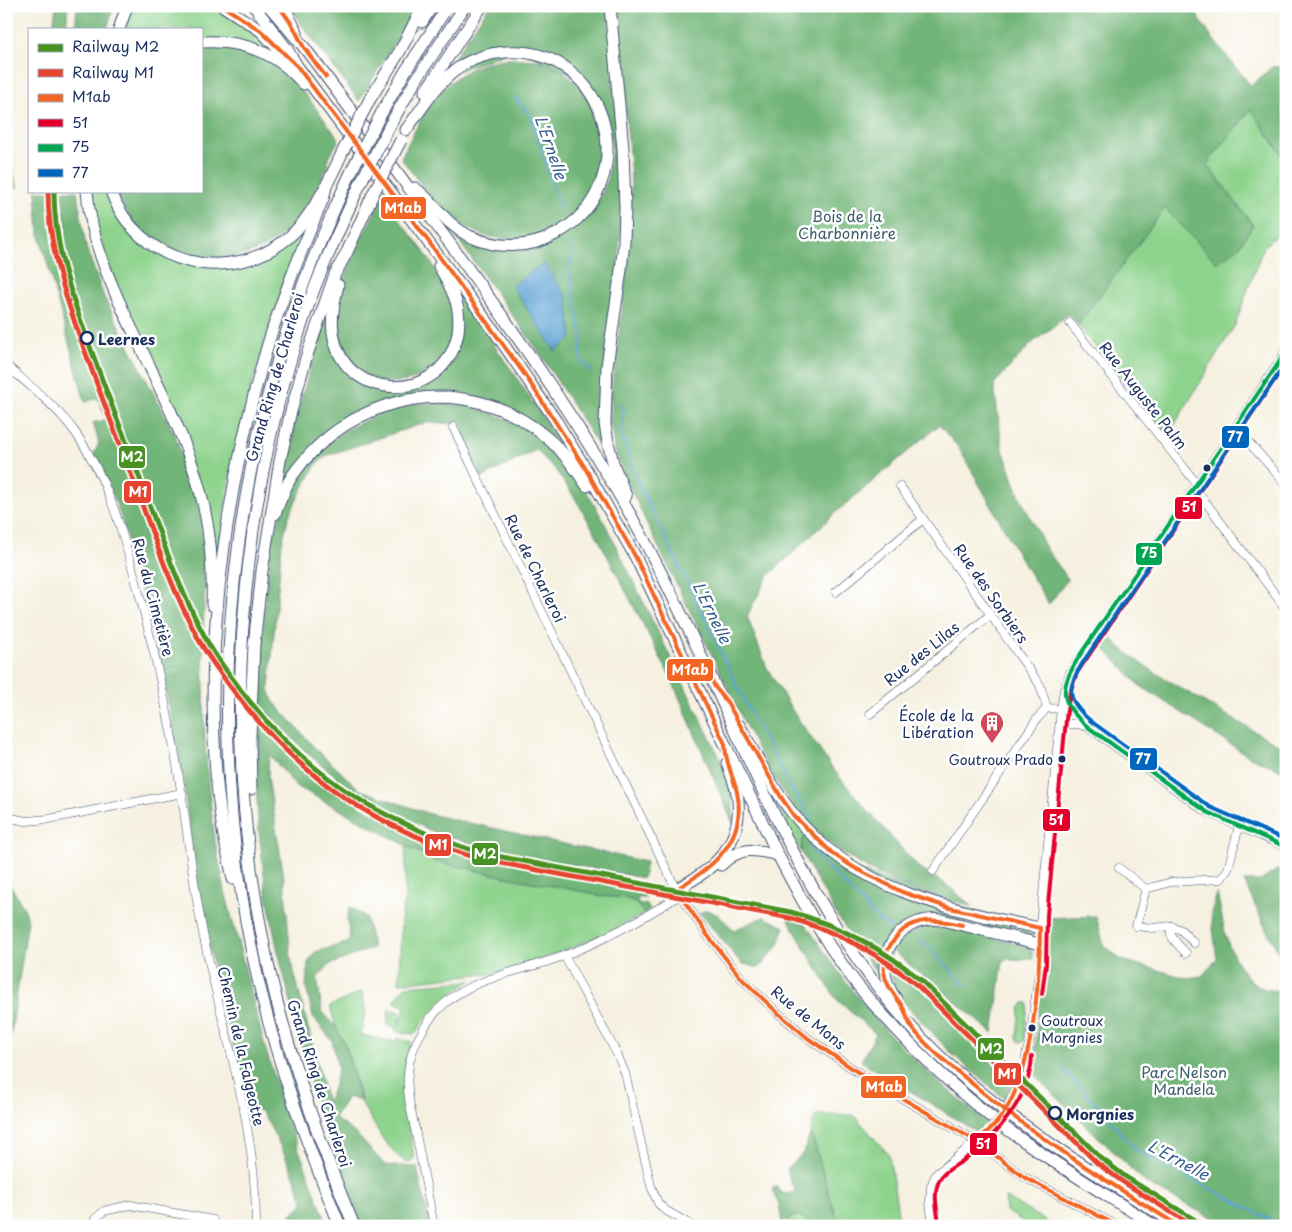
<svg xmlns="http://www.w3.org/2000/svg" width="1292" height="1232" font-family="'Playpen Sans',sans-serif">
<style>
.green{fill:#8ed38d;stroke:#548176}
.forest{fill:#72b578;stroke:#46726b}
.water{fill:#5da3d3;stroke:#3c6998}
.lines{fill:none;stroke-linecap:round;stroke-linejoin:round}
.stream{stroke:#5da3d3;stroke-width:2}
.minor-casing{stroke:#3c4c71;stroke-width:9}
.highway-casing{stroke:#3c4c71;stroke-width:13}
.minor{stroke:#fff;stroke-width:8}
.highway{stroke:#fff;stroke-width:11}
.tram{stroke:#1b2f5e;stroke-width:1}
.minor-bridge-casing{stroke:#3c4c71;stroke-width:9;stroke-linecap:butt}
.highway-bridge-casing{stroke:#3c4c71;stroke-width:13;stroke-linecap:butt}
.minor-bridge{stroke:#fff;stroke-width:8}
.highway-bridge{stroke:#fff;stroke-width:11}
.bus-1-casing{stroke:#fff;stroke-width:8}
.bus-2-casing{stroke:#fff;stroke-width:8}
.bus-3-casing{stroke:#fff;stroke-width:8}
.bus-4-casing{stroke:#fff;stroke-width:8}
.bus-1{stroke:#f26522;stroke-width:4}
.bus-2{stroke:#e4002b;stroke-width:4}
.bus-3{stroke:#00a651;stroke-width:4}
.bus-4{stroke:#0065bd;stroke-width:4}
.rail-1-casing{stroke:#fff;stroke-width:9}
.rail-2-casing{stroke:#fff;stroke-width:9}
.rail-1{stroke:#489224;stroke-width:5}
.rail-2{stroke:#e5442e;stroke-width:5}
.stop-dot{fill:#fff;stroke:#1b2f5e;stroke-width:2.5}
.bus-dot{fill:#1b2f5e;stroke:#fff;stroke-width:2}
.labels{text-anchor:middle;dominant-baseline:central;stroke-width:5;stroke-linejoin:round;paint-order:stroke}
.bus-label{font-size:14px;fill:#1b2f5e;stroke:#fff;text-anchor:end}
.park-label{font-size:15px;fill:#3e606c;stroke:#fff}
.stop-label{font-size:15px;font-weight:bold;fill:#1b2f5e;stroke:#fff;text-anchor:start}
.street-label{font-size:15px;fill:#1b2f5e;stroke:#fff}
.poi-label{font-size:15px;fill:#1b2f5e;stroke:#fff;text-anchor:end}
.water-label{font-size:16px;font-style:italic;fill:#355d8d;stroke:#fff}
.line-badge{stroke:#fff;stroke-width:2}
.badge-label{font-size:14px;text-anchor:middle;font-weight:bold;fill:#fff}
</style>
<rect width="100%" height="100%" fill="#fff"/>
<filter id="ink" filterUnits="userSpaceOnUse"><feTurbulence type="fractalNoise" baseFrequency=".02" numOctaves="2"/><feDisplacementMap in="SourceGraphic" scale="10" xChannelSelector="R" yChannelSelector="G"/><feConvolveMatrix kernelMatrix="1 2 1 2 8 2 1 2 1" color-interpolation-filters="sRGB"/></filter>
<filter id="wash" filterUnits="userSpaceOnUse"><feTurbulence type="fractalNoise" baseFrequency=".0096" numOctaves="4" result="noise"/><feDisplacementMap in="SourceGraphic" scale="20" xChannelSelector="R" yChannelSelector="G"/><feGaussianBlur stdDeviation="1.12" result="paint"/><feColorMatrix in="noise" values="0 0 0 0 0 0 0 0 0 0 0 0 0 0 0 0 0 1.4 0 .05"/><feComposite in="paint" operator="in"/></filter>
<g filter="url(#wash)">
<rect width="100%" height="100%" fill="#f5f0df"/>
<!-- green -->
<g class="green">
<polygon points="132,6 212,6 260,38 271,49 269,51 201,39 201,29 124,29"/>
<polygon points="1251,109 1286,161 1286,225 1263,248 1235,325 1167,437 1078,325 1165,208 1217,262 1224,256 1252,224 1207,164"/>
<polygon points="6,156 18,187 6,190"/>
<path d="M91 191H108L112 202 172 259 244 264 304 226C275 305 249 384 232 467 225 500 221 535 216 569L209 509 116 286 94 217Z"/>
<polygon points="769,787 808,836 802,840 801,852"/>
<path d="M406 846 435 861 505 877 591 893C604 900 620 894 633 901 637 903 641 910 644 914 603 936 560 954 516 967 503 971 491 976 478 974L399 983 401 920 405 896Z"/>
<path d="M471 981C445 997 432 1008 415 1034L397 1032 394 1027 387 1025 389 1009 400 1012 399 1026 405 1007 394 1002 405 986Z"/>
<path d="M362 992 366 1010 361 1035 395 1042 397 1038 411 1042C398 1080 408 1120 414 1158L410 1163 401 1159 385 1142 363 1106 346 1047 336 1027 330 1006Z"/>
<polygon points="1024,1003 1028,1003 1028,1005 1024,1041 1022,1043 1018,1040 1017,1036 1020,1009"/>
<polygon points="818,1115 854,1115 889,1155 900,1226 843,1226 836,1216 811,1132 814,1118"/>
<polygon points="1005,1197 1054,1226 1030,1226 1006,1211"/>
<polygon points="798,1215 817,1226 796,1226 787,1220"/>
</g>
<!-- forest -->
<g class="forest">
<polygon points="56,6 68,6 66,29 53,29"/>
<polygon points="77,6 114,6 107,29 75,29"/>
<polygon points="290,6 417,6 359,101 299,21"/>
<polygon points="489,6 608,6 622,205 606,458 539,352 448,226 517,248 592,209 602,194 607,181 612,147 610,131 605,110 596,94 586,81 516,49 441,77"/>
<path d="M617 6H1191L1212 38 1251 86 1272 67 1286 66V161L1251 109 1207 164 1253 225 1239 247 1217 263 1165 208 1078 325 1069 314 1031 344 994 384 1002 447 1019 495 1047 550 1068 579 1049 604 1021 559 959 448 939 425 834 514 768 576 747 616 767 668 794 713 833 769 861 803 920 869 944 883 972 906C918 891 876 880 831 844 775 801 745 723 715 661 684 600 654 539 625 477L614 448 611 423 612 391 630 244 631 177Z"/>
<path d="M209 46C281 50 299 87 339 139L327 162 329 164C314 192 302 220 277 239 225 278 137 255 117 191H201V47Z"/>
<path d="M512 58C521 59 530 59 539 61 592 76 614 136 595 185 576 233 514 252 470 229 440 214 421 184 401 158 427 105 447 64 512 58Z"/>
<path d="M36 191H51L52 234 67 235 62 191H77L86 247 104 297 175 435 201 514 205 583 203 634 205 743 209 791 215 841 225 891 265 1047 288 1121 328 1226H288L291 1214 302 1205 303 1200C292 1169 278 1139 261 1111L247 1107C234 1043 215 980 203 916 192 862 188 806 178 751 164 674 144 599 123 524L115 501 94 458V454L99 443 93 423 96 421 97 423 106 419 98 398 85 402 39 233Z"/>
<path d="M382 198C407 231 445 270 453 312 459 345 434 379 400 382 353 387 334 342 339 302 344 268 367 229 382 198Z"/>
<path d="M458 294 515 375 561 446 538 425 454 395 353 415 279 493C292 429 309 368 329 307L342 364 402 391 421 387 435 379 447 369 455 356Z"/>
<path d="M430 403C473 403 515 417 549 446 588 480 613 541 636 587 664 644 692 701 720 758 729 780 735 800 733 824L671 678 597 536 575 498 554 468 536 450 482 478 456 424 428 422 328 455 316 465 301 491 288 518 282 543 269 689 273 701 314 747 360 790 433 815 646 862 643 878 493 850 436 833 411 821 346 785 306 752 260 705 258 681 268 570 272 539 287 497 313 459 331 441 346 430 386 410 406 405Z"/>
<path d="M1109 636C1135 663 1169 681 1201 700 1229 716 1257 734 1286 748V772L1250 757 1139 685 1099 643Z"/>
<path d="M260 718 300 759 341 793 358 805 407 832 454 849 654 890 644 898H636L640 905 646 903 650 910 644 914C641 910 637 903 633 901 620 894 604 900 591 893L505 877 435 861 296 786 269 754 268 777 284 878 291 960 327 1102 333 1088 338 1069 332 1041 313 1017 306 986 308 963 315 952 347 943 350 938 347 920 350 907 366 917 373 948 329 965 317 978 322 1011 336 1027 346 1047 360 1100 347 1097 334 1118 355 1133 385 1165 417 1167 430 1226H362L318 1112 276 943 266 891 259 832 256 784Z"/>
<polygon points="808,836 845,866 1034,932 1035,934 1031,938 955,920 899,929 883,982 838,917 801,852 802,840"/>
<polygon points="1286,868 1286,968 1262,921 1244,881 1260,881 1277,870"/>
<polygon points="6,878 25,910 28,921 6,1066"/>
<path d="M1217 893C1221 910 1224 936 1231 950 1238 966 1252 989 1271 990 1277 990 1281 992 1286 988V1226H1227L1147 1184 1035 1076V1054L1045 918 1096 916 1104 946 1122 960 1186 978 1202 976 1217 959 1211 913Z"/>
<polygon points="707,910 718,915 734,930 764,917 785,927 778,946 759,968 741,963 700,913"/>
<path d="M786 915 803 920C833 966 865 1010 904 1049 930 1076 959 1099 987 1123L977 1132 861 1061 876 1034 836 999 805 949Z"/>
<path d="M932 924 1031 947 1033 958C1023 963 1013 956 1003 961L993 1033 894 952C902 934 915 930 932 924Z"/>
<polygon points="891,959 913,976 988,1051 987,1058 1012,1082 1005,1099 952,1054 905,1004 894,986 890,969"/>
<polygon points="811,1132 836,1216 843,1226 817,1226 798,1215 782,1222 779,1205 772,1189 776,1186 780,1192 786,1194 794,1192 795,1189 790,1181 787,1169 803,1153"/>
</g>
<!-- water -->
<polygon class="water" points="544,263 567,298 572,338 555,351 512,286"/>
<g class="lines">
<!-- stream -->
<g class="stream">
<polyline points="515,97 530,115 560,208"/>
<polyline points="571,244 572,253 569,271 582,338 580,355 582,362 592,372"/>
<polyline points="617,404 624,409 621,431 632,468 641,489 696,600 743,699 794,793 810,816 811,822"/>
<polyline points="809,842 812,851 881,922 892,928"/>
<polyline points="919,940 925,943 965,985"/>
<polyline points="1063,1068 1136,1150 1282,1226"/>
</g>
</g>
</g>
<g filter="url(#ink)">
<g class="lines">
<!-- minor casing -->
<g class="minor-casing">
<g id="minor">
<polyline points="1070,323 1197,484"/>
<path d="M6 365C31 387 56 406 75 432 109 480 123 534 138 589 153 646 166 702 176 760 186 816 191 872 202 928 221 1029 257 1121 256 1226"/>
<polyline points="453,427 676,889 708,936 742,979 778,1013 809,1039 862,1075 976,1141 1024,1177 1118,1226"/>
<polyline points="1236,428 1286,484"/>
<polyline points="900,486 1040,685 1047,708 1061,709"/>
<polyline points="1193,490 1201,496 1286,609"/>
<polyline points="836,592 923,519"/>
<polyline points="870,714 990,615"/>
<polyline points="1060,724 1077,724 1088,727 1207,812 1286,847"/>
<polyline points="6,817 26,821 49,819 182,793"/>
<polyline points="1119,868 1146,889"/>
<polyline points="933,871 1037,719 1047,708"/>
<path d="M1171 926C1168 938 1179 945 1186 953"/>
<polyline points="1194,943 1181,930 1171,926 1153,928 1136,926 1146,889 1171,882 1221,879 1228,869 1239,826"/>
<polyline points="564,955 617,1054 625,1073 651,1186 658,1203 665,1210 693,1226"/>
<polyline points="1018,1084 1026,1063 1026,1056 1030,1040 1040,964 1041,915 1061,709 1064,690 1071,670 1278,364 1286,349"/>
<polyline points="96,1226 95,1219 104,1211 130,1205 213,1220 212,1226"/>
<path d="M434 1226C428 1194 421 1161 415 1129 411 1111 406 1091 408 1073 409 1058 415 1043 423 1030 452 977 515 975 566 955 606 939 644 918 680 895"/>
<polyline points="933,1226 930,1203 931,1186 936,1174 978,1140"/>
</g>
</g>
<!-- highway casing -->
<g class="highway-casing">
<g id="highway">
<polyline points="223,6 261,31 281,52"/>
<path d="M254 6 287 49 297 66 495 332 556 421 584 466 635 556 778 855C804 905 832 956 869 999 916 1053 969 1104 1028 1144 1069 1173 1113 1199 1155 1226"/>
<path d="M269 6 303 46C353 112 402 179 451 245 513 330 574 415 626 507 659 565 688 627 716 688 776 821 837 962 946 1062 1017 1127 1099 1176 1179 1226"/>
<polyline points="284,6 297,33"/>
<polyline points="610,6 623,149 625,208 624,242 621,270 607,366 605,424 608,443 614,466 626,496"/>
<polyline points="422,22 432,6"/>
<polyline points="119,29 127,6"/>
<path d="M201 42C231 40 260 47 284 65 291 70 297 78 304 84"/>
<polyline points="425,92 482,6"/>
<polyline points="370,99 400,51 423,6"/>
<polyline points="381,114 405,72 448,6"/>
<polyline points="390,125 416,80 465,6"/>
<path d="M406 130C422 109 434 86 457 69 470 59 489 53 506 52 609 46 646 185 556 234 529 249 497 249 469 236 445 224 435 203 415 188"/>
<path d="M87 191C91 247 117 298 141 348 165 399 192 451 204 507 211 539 213 573 212 605"/>
<path d="M111 191C137 265 228 287 288 238 312 218 330 179 343 151"/>
<path d="M338 285C334 302 330 320 334 338 347 402 438 403 456 341 460 328 460 310 454 296 450 286 445 276 439 266"/>
<path d="M275 514C280 501 285 487 292 476 351 392 466 369 546 437 563 451 575 468 587 486"/>
<path d="M739 725C756 755 772 788 794 815 854 890 951 910 1040 928"/>
<polyline points="251,789 250,737 254,645 262,571 280,461 290,415 306,358 335,274 347,252 374,192"/>
<path d="M721 865C741 846 753 849 778 855"/>
<path d="M233 879C230 863 226 847 223 831 198 675 223 495 268 344 283 295 303 247 323 199L326 187"/>
<path d="M676 889C713 871 742 845 738 800 737 787 731 775 727 763"/>
<path d="M896 999C868 962 896 915 942 920L1040 944"/>
<path d="M340 1226C307 1144 276 1061 257 975 210 769 220 551 281 349 300 286 326 226 354 166"/>
<path d="M354 1226C320 1144 290 1060 270 973 219 750 234 508 313 292 328 253 346 215 363 178"/>
</g>
</g>
<!-- minor -->
<use href="#minor" class="minor"/>
<!-- highway -->
<use href="#highway" class="highway"/>
<!-- tram -->
<polyline class="tram" points="570,867 598,875"/>
<!-- minor-bridge casing -->
<g class="minor-bridge-casing">
<polyline id="minor-bridge" points="984,1136 1004,1114 1018,1084"/>
</g>
<!-- highway-bridge casing -->
<g class="highway-bridge-casing">
<g id="highway-bridge">
<polyline points="343,151 370,99"/>
<polyline points="354,166 381,114"/>
<polyline points="363,178 390,125"/>
<polyline points="374,192 401,140"/>
</g>
</g>
<!-- minor-bridge -->
<use href="#minor-bridge" class="minor-bridge"/>
<!-- highway-bridge -->
<use href="#highway-bridge" class="highway-bridge"/>
<!-- bus-1 casing -->
<g class="bus-1-casing">
<g id="bus-1">
<path d="M223 6 261 31 297 66 426 238 525 375 584 466 635 556 725 744C725 762 733 776 737 792 747 840 713 868 676 889L708 936 742 979 778 1013 809 1039 862 1075 976 1141 1024 1177 1118 1226"/>
<polyline points="279,6 293,26 303,46 326,77"/>
<path d="M705 666 715 687 727 702 781 797 794 816 832 853 853 867 902 892 950 908 1040 928C1040 981 1033 1070 1003 1114 996 1125 986 1133 976 1141"/>
<path d="M962 925C939 920 916 915 898 935 889 945 882 958 884 972 886 986 895 995 902 1006 906 1012 907 1020 911 1026 927 1048 949 1064 969 1081 1034 1136 1106 1181 1179 1226"/>
</g>
</g>
<!-- bus-2 casing -->
<g class="bus-2-casing">
<g id="bus-2">
<polyline points="1042,994 1046,964 1047,915 1067,710 1070,692 1077,673 1286,363"/>
<path d="M939 1225C938 1212 933 1196 938 1183 942 1172 954 1167 964 1160 996 1136 1030 1099 1032 1056"/>
</g>
</g>
<!-- bus-3 casing -->
<g class="bus-3-casing">
<path id="bus-3" d="M1286 349 1278 364 1080 655C1060 688 1057 701 1088 727L1207 812 1286 847"/>
</g>
<!-- bus-4 casing -->
<g class="bus-4-casing">
<path id="bus-4" d="M1286 363 1085 659C1067 688 1064 699 1092 722L1210 807 1286 840"/>
</g>
<!-- bus-1 -->
<use href="#bus-1" class="bus-1"/>
<!-- bus-2 -->
<use href="#bus-2" class="bus-2"/>
<!-- bus-3 -->
<use href="#bus-3" class="bus-3"/>
<!-- bus-4 -->
<use href="#bus-4" class="bus-4"/>
<!-- rail-1 casing -->
<g class="rail-1-casing">
<path id="rail-1" d="M54 191C54 244 70 292 88 341 99 371 110 402 122 431 149 500 170 572 205 637 214 656 228 672 240 689 306 775 378 821 481 853L791 912C840 926 883 948 922 981L1101 1158 1126 1177 1205 1226"/>
</g>
<!-- rail-2 casing -->
<g class="rail-2-casing">
<path id="rail-2" d="M48 191C48 245 64 293 82 343 93 373 104 404 116 434 143 503 164 576 200 642 210 660 223 677 236 694 301 779 377 829 480 859L790 918C838 932 879 953 918 986L1097 1163 1123 1182 1193 1226"/>
</g>
<!-- rail-1 -->
<use href="#rail-1" class="rail-1"/>
<!-- rail-2 -->
<use href="#rail-2" class="rail-2"/>
</g>
</g>
<!-- icons -->
<defs>
<g id="building-pin" transform="scale(1.25)"><path d="M0 17L-7.5 6A9.5 9.5 0 1 1 7.5 6Z" fill="#d1495b" stroke="#fff"/><path d="M-4-6H4V6H1V3H-1V6H-4ZM-2.5-4.3h1.7v1.8h-1.7ZM.8-4.3h1.7v1.8H.8ZM-2.5-1h1.7V.8h-1.7ZM.8-1h1.7V.8H.8Z" fill="#fff"/></g>
</defs>
<g fill-rule="evenodd">
<use href="#building-pin" x="992" y="723"/>
</g>
<!-- markers -->
<g class="stop-dot">
<circle cx="87" cy="338" r="6"/>
<circle cx="1055" cy="1113" r="6"/>
</g>
<g class="bus-dot">
<circle cx="1207" cy="468" r="4.5"/>
<circle cx="1062" cy="759" r="4.5"/>
<circle cx="1032" cy="1028" r="4.5"/>
</g>
<g class="labels">
<!-- bus labels -->
<g class="bus-label">
<text x="1053" y="759">Goutroux Prado</text>
<text x="1041" y="1020" text-anchor="start">Goutroux<tspan x="1041" dy="17">Morgnies</tspan></text>
</g>
<!-- park labels -->
<g class="park-label">
<text x="847" y="215">Bois de la<tspan x="847" dy="17">Charbonnière</tspan></text>
<text x="1184" y="1071">Parc Nelson<tspan x="1184" dy="17">Mandela</tspan></text>
</g>
<!-- stop labels -->
<g class="stop-label">
<text x="98" y="338">Leernes</text>
<text x="1066" y="1113">Morgnies</text>
</g>
<!-- street labels -->
<g class="street-label">
<text transform="translate(274 377) rotate(-74)">Grand Ring de Charleroi</text>
<text transform="translate(1144 395) rotate(52)">Rue Auguste Palm</text>
<text transform="translate(536 568) rotate(64)">Rue de Charleroi</text>
<text transform="translate(992 593) rotate(55)">Rue des Sorbiers</text>
<text transform="translate(154 597) rotate(75)">Rue du Cimetière</text>
<text transform="translate(921 653) rotate(-39)">Rue des Lilas</text>
<text transform="translate(809 1017) rotate(39)">Rue de Mons</text>
<text transform="translate(242 1046) rotate(77)">Chemin de la Falgeotte</text>
<text transform="translate(320 1083) rotate(72)">Grand Ring de Charleroi</text>
</g>
<!-- poi labels -->
<g class="poi-label">
<text x="974" y="714">École de la<tspan x="974" dy="17">Libération</tspan></text>
</g>
<!-- water labels -->
<g class="water-label">
<text transform="translate(552 147) rotate(71)">L'Ernelle</text>
<text transform="translate(713 612) rotate(64)">L'Ernelle</text>
<text transform="translate(1179 1159) rotate(28)">L'Ernelle</text>
</g>
</g>
<g class="line-badge">
<rect x="380" y="196" width="47" height="24" rx="5" fill="#f26522"/>
<rect x="1221" y="425" width="29" height="24" rx="5" fill="#0065bd"/>
<rect x="118" y="445" width="28" height="24" rx="5" fill="#489224"/>
<rect x="123" y="480" width="29" height="24" rx="5" fill="#e5442e"/>
<rect x="1174" y="496" width="29" height="24" rx="5" fill="#e4002b"/>
<rect x="1135" y="542" width="28" height="24" rx="5" fill="#00a651"/>
<rect x="666" y="658" width="48" height="24" rx="5" fill="#f26522"/>
<rect x="1129" y="747" width="29" height="24" rx="5" fill="#0065bd"/>
<rect x="1042" y="808" width="29" height="24" rx="5" fill="#e4002b"/>
<rect x="424" y="833" width="28" height="24" rx="5" fill="#e5442e"/>
<rect x="471" y="842" width="28" height="24" rx="5" fill="#489224"/>
<rect x="977" y="1037" width="28" height="24" rx="5" fill="#489224"/>
<rect x="993" y="1062" width="29" height="24" rx="5" fill="#e5442e"/>
<rect x="860" y="1075" width="47" height="24" rx="5" fill="#f26522"/>
<rect x="969" y="1132" width="29" height="24" rx="5" fill="#e4002b"/>
</g>
<g class="badge-label">
<text x="403" y="213">M1ab</text>
<text x="1235" y="442">77</text>
<text x="132" y="462">M2</text>
<text x="138" y="497">M1</text>
<text x="1189" y="512">51</text>
<text x="1149" y="558">75</text>
<text x="690" y="675">M1ab</text>
<text x="1143" y="764">77</text>
<text x="1056" y="825">51</text>
<text x="438" y="850">M1</text>
<text x="485" y="859">M2</text>
<text x="991" y="1054">M2</text>
<text x="1007" y="1079">M1</text>
<text x="884" y="1092">M1ab</text>
<text x="983" y="1149">51</text>
</g>
<!-- margin -->
<rect width="1292" height="1232" fill="none" stroke="#fff" stroke-width="25"/>
<!-- legend -->
<rect x="28" y="28" width="175" height="165" fill="#ffffff" stroke="#a4acbf"/>
<rect x="38" y="44" width="25" height="8" fill="#489224" stroke="#a4acbf"/>
<text x="72" y="52" font-size="15" fill="#1b2f5e">Railway M2</text>
<rect x="38" y="69" width="25" height="8" fill="#e5442e" stroke="#a4acbf"/>
<text x="72" y="78" font-size="15" fill="#1b2f5e">Railway M1</text>
<rect x="38" y="94" width="25" height="8" fill="#f26522" stroke="#a4acbf"/>
<text x="72" y="102" font-size="15" fill="#1b2f5e">M1ab</text>
<rect x="38" y="119" width="25" height="8" fill="#e4002b" stroke="#a4acbf"/>
<text x="72" y="128" font-size="15" fill="#1b2f5e">51</text>
<rect x="38" y="144" width="25" height="8" fill="#00a651" stroke="#a4acbf"/>
<text x="72" y="152" font-size="15" fill="#1b2f5e">75</text>
<rect x="38" y="169" width="25" height="8" fill="#0065bd" stroke="#a4acbf"/>
<text x="72" y="178" font-size="15" fill="#1b2f5e">77</text>
</svg>
